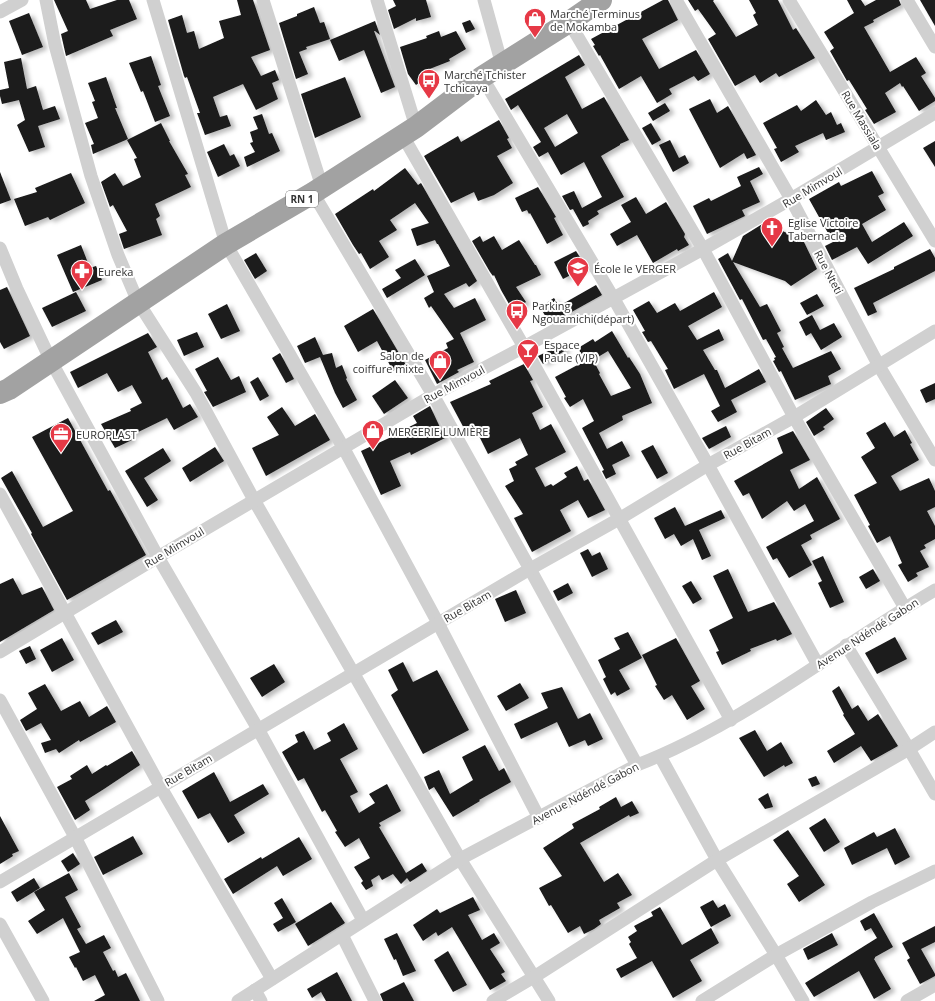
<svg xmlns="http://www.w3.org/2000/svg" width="935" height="1001" font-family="'Open Sans',sans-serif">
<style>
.building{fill:#1a1a1a;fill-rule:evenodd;filter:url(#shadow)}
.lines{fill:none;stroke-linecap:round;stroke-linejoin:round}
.minor{stroke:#d0d0d0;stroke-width:13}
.trunk{stroke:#a2a2a2;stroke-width:22}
.labels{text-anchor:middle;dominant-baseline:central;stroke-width:4;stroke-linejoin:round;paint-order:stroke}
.shield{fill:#fff;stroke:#707070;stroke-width:1}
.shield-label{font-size:10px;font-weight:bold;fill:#333}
.poi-label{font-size:11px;fill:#333;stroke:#fff;text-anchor:start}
.street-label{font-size:11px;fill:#333;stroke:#fff}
</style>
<defs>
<filter id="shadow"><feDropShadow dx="4.5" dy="2.5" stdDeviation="2" flood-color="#0004"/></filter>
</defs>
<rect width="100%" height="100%" fill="#fff"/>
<!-- building -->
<g class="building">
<polygon points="54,0 86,0 90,9 117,0 129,0 137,19 110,30 113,36 66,56 61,34 68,31"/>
<polygon points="237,0 253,0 270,50 251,57 261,76 275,70 279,80 272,83 278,99 256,110 243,84 213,97 220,117 227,115 231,126 205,135 197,113 200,113 187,77 185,78 184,76 168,20 182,15 187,33 194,31 199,49 224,38 219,21 241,15"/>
<polygon points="393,0 426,0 431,17 416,21 416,18 394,29 388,10 396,6"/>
<polygon points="663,0 668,0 678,20 642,39 659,69 696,50 710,74 698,81 694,76 669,89 672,94 657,103 641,76 619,89 600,55 599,56 593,46 595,45 591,39"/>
<polygon points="688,0 714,0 713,1 736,37 758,25 753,15 756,13 749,0 778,0 793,30 796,28 815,58 779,77 776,73 760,83 755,75 735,86 708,39 716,34 698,9 695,11"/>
<polygon points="847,0 861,0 865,6 876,0 899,0 901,5 873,20 874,22 864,27 890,72 916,57 926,73 921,76 935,98 935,101 919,111 903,86 902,87 900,83 885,93 896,112 874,124 865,110 867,109 849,80 847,81 830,51 834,48 824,32 854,13"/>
<polygon points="920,0 935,0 935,26"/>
<polygon points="314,7 320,23 324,22 330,39 306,47 307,49 299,52 308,74 296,79 279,23 297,16 297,14"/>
<polygon points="29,13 43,47 22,55 9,21"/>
<polygon points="470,20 475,29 466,33 462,23"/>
<polygon points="375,21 380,35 375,31 374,31 395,87 381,93 364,50 339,61 330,40"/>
<polygon points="439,31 441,37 456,31 466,49 449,59 450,61 427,70 430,74 416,85 408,74 400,47 427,38 426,36"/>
<path d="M579 55 585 65 565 77 582 109 604 97 629 140 620 144V145L601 156 624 197 597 211 599 214 588 221 589 224 583 227 573 209 570 210 562 196 574 191 582 208 602 197 584 162 561 175 548 152 539 157 533 147 541 142 518 105 511 110 505 99ZM567 114 578 133 555 147 544 128Z"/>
<polygon points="151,56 161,85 158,86 170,116 155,122 143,91 141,92 129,63"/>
<polygon points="21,58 27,89 36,86 43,110 55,106 60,119 38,126 45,147 29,152 17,125 25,120 19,100 2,104 0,96 0,90 9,88 4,62"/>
<polygon points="106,77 117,108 115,108 128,139 93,154 91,145 94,144 85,123 98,118 92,102 95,101 88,83"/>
<polygon points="345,77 361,117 315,138 301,94"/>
<polygon points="710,99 717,113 728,106 756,155 747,159 744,153 720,168 689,109"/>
<polygon points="816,100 826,115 831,112 837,125 841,123 845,132 826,140 823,133 795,146 799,152 781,162 774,149 777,148 763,123 797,105 801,111"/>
<polygon points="665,103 670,111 653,121 648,113"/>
<polygon points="262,114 269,134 272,133 280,151 247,167 244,157 255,152 250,143 253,142 250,132 258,129 253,117"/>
<polygon points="499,120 509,138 507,139 512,148 497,156 513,183 494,195 478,201 474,192 451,203 424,156 458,136 461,142"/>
<polygon points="161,123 170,141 169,141 188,174 185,175 191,187 155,204 160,216 156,219 162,235 124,249 119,234 127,231 113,205 110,207 101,182 115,173 123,186 141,177 134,159 137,158 127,140"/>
<polygon points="651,123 661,140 652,145 642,128"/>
<polygon points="670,140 679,158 685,155 689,163 673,172 659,145"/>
<polygon points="935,141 935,167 923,148"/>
<polygon points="224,144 230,156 234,154 240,166 218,177 207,152"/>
<polygon points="759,167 763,174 750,181 760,202 742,210 745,216 707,234 693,206 709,198 711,201 741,186 737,177"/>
<polygon points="405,168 418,185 421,183 477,281 469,287 466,283 444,294 454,308 475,298 486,320 460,333 474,362 457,370 459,372 437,384 425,360 448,348 446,343 454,339 431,306 429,308 424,298 434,292 427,276 450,266 438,244 437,244 435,240 417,246 411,229 429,223 415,203 390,220 397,230 379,241 389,257 370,269 361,253 359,254 353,245 335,214 373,189 374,191"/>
<polygon points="872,171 884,193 878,196 886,210 862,224 872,242 904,222 913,236 868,264 857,247 832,260 825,246 833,242 809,199 839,182 841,186"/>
<polygon points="0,172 11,200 0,204"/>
<polygon points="71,173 85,203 50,220 48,217 25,226 14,199 37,192 35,188"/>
<polygon points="538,187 556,217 554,218 563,235 547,244 530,213 529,214 527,210 522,212 515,198"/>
<polygon points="636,197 646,214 666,202 685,234 684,237 689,245 678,251 677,249 653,263 637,235 617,246 610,234 631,222 621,205"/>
<polygon points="764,223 803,240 817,269 791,286 785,281 733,262 760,307 767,304 781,331 777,333 784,347 782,348 793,368 831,351 841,369 828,376 831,384 795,400 781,371 779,372 773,361 775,360 774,358 776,357 766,339 763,340 742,299 740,300 718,259 728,253 732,261 743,236"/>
<polygon points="480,236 483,242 494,236 502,250 519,240 535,265 536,265 541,275 516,287 526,302 513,311 501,290 494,275 493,276 490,272 472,241"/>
<polygon points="81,245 90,268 96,266 102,280 73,292 57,255"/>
<polygon points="930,249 935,258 935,271 873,303 877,312 868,316 854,288 894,269 894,267"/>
<polygon points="576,251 586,267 563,279 554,262"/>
<polygon points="256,253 267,271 255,279 244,260"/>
<polygon points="415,259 425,275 387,298 382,289 401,278 395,270"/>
<polygon points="596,285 602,295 550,324 540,307 554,298 559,306"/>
<polygon points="7,287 30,336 4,349 0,342 0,290"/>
<polygon points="76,292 86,311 52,327 42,308"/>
<polygon points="714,292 722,307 688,326 697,340 719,329 724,340 703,350 715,370 717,370 725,388 759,369 766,382 731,400 737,412 718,422 711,411 720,406 704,374 674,389 665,370 668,369 651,341 648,342 642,332 645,331 633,310 649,301 657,313 675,303 680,311"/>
<polygon points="817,294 824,306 807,315 800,303"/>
<polygon points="227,304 240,331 221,339 208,314"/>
<polygon points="373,309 406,365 393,371 377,341 358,352 344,326"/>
<polygon points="812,315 820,330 834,323 842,337 821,350 811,333 806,336 799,322"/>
<path d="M612 331 628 358 629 357 640 374 652 403 622 416 623 420 599 433 607 449 622 441 630 456 612 465 616 474 606 479 602 471 604 470 582 428 594 421 583 399 570 407 564 398 566 397 555 377 585 361 578 348 593 339 595 342ZM608 351 631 388 611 396 599 374 600 373 593 360Z"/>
<polygon points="197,332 204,347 184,356 177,340"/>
<polygon points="148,333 157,347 148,352 162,380 167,377 183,408 190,404 198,417 174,430 167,418 130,436 132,440 115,448 101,424 131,411 130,409 142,403 132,385 118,392 107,373 78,388 70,372"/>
<polygon points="315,337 323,355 332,353 336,368 342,365 347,378 346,379 357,400 343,408 335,393 320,357 305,363 297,346"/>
<polygon points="563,344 566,350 543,364 538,356"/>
<polygon points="280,353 294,379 286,383 272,358"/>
<polygon points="218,357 231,380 239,376 246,392 213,407 204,392 207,391 195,369"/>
<polygon points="524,364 533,380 530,381 543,407 532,413 540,430 551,424 566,452 535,468 545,487 551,484 553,486 567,477 564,473 577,466 584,481 588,479 605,510 588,518 578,500 560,510 571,531 532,552 514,518 523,514 505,486 514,481 509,469 517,465 515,462 528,455 520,438 488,454 476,430 467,434 450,402 491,384 489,381"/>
<polygon points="258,377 269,396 260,401 250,382"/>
<polygon points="395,380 408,398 384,414 372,396"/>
<polygon points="935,383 935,399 926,403 920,390"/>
<polygon points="430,406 445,438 411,455 410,452 390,461 401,486 381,495 361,451 400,433 399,432 417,423 413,416"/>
<polygon points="282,407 295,426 315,414 330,440 266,476 252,448 279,435 267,417"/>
<polygon points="826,408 834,419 823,427 825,429 814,436 806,422"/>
<polygon points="68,418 108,491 110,490 146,555 67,600 31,534 32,533 1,478 12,471 43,527 73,511 32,437"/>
<polygon points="885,422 894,437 905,430 912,443 910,444 919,460 891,476 900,491 929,478 935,491 935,507 927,511 935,526 935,539 924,545 926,548 920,551 929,567 916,573 918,576 908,582 898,565 902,563 890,536 877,543 868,526 870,525 854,495 877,483 861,457 875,448 866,433"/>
<polygon points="726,426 731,437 709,449 702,438"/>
<polygon points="793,431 810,460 790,470 799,489 817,477 840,519 810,535 812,539 801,545 812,565 789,578 777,558 773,560 766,547 814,521 805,504 794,511 787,501 762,519 749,493 743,496 734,481 783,453 777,438"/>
<polygon points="653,445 668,473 657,479 641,451"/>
<polygon points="215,447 224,461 190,482 182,468"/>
<polygon points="163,448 171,461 144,478 158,500 147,507 125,471"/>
<polygon points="675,507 685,526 721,510 725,518 699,530 711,556 702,560 693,539 681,546 674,534 665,539 654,518"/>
<polygon points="588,549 592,556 600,552 608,569 592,577 580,553"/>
<polygon points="823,556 844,602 830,608 818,583 822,581 812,561"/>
<polygon points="728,569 748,612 774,602 792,634 777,641 776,639 750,649 751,651 722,665 716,652 719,651 709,630 733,618 713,576"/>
<polygon points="873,569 880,581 866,589 859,577"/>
<polygon points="13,578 22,595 42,587 54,610 0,642 0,584"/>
<polygon points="691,581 702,599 693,604 682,586"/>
<polygon points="568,583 573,593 558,601 553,591"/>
<polygon points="516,590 526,613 505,622 495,599"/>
<polygon points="116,620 123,632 98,645 91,633"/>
<polygon points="628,632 642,658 619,670 630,689 617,696 615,692 611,695 603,679 606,677 598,660 620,649 614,638"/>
<polygon points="895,637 907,659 877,674 865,653"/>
<polygon points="62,638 74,660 52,672 40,650"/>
<polygon points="676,638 700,681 691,686 705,709 687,720 672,695 664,700 655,686 657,685 642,655"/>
<polygon points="30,646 36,659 26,664 19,651"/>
<polygon points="403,662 413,682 437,670 469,730 423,754 391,695 398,690 388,670"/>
<polygon points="274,664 285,682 262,697 250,678"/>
<polygon points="520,683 529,698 506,711 497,696"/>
<polygon points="45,684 61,711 80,701 89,717 107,706 116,722 80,742 79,740 59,753 56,749 45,753 41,743 51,740 41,723 26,731 20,720 37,709 28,693"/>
<polygon points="839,686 852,709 858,705 868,721 878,714 898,746 871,761 861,746 834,763 827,751 855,734 843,715 844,714 832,691"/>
<polygon points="562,687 578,719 590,713 603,739 588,746 585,740 569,747 557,722 521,739 514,724 548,708 541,693"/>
<polygon points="344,723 358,749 340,759 358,792 350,796 359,813 375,803 369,794 387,784 401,811 379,823 381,826 379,827 406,873 422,863 427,871 410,882 407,878 401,884 393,874 382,880 379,875 371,880 373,886 366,890 361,883 363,881 354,867 370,858 359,838 345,847 335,832 337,831 325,810 322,812 304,778 298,781 282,752 298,742 295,735 304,731 314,750 331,741 327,733"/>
<polygon points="755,730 767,751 781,742 793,763 785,767 784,765 764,777 739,738"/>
<polygon points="485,745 499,771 504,768 511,782 479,800 480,801 453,817 434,787 429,790 424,777 439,770 450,794 473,780 462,757"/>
<polygon points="132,751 140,765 104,789 85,801 90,810 75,820 57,787 72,779 70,776 87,765 92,774 106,765 107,766"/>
<polygon points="214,772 230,802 263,784 269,794 234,815 245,833 228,843 210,813 198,819 182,791"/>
<polygon points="816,776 820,784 812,787 808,779"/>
<polygon points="768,793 773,807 765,809 758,799"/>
<polygon points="616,797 621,807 632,801 639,813 630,817 629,815 580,843 604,882 618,873 632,895 617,903 620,908 599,920 601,924 594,929 584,934 580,926 568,933 551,905 549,906 539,888 562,876 543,848 574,828 572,824 600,809 599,807"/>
<polygon points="0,816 19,851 12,854 13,856 0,864"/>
<polygon points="825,818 840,842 824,852 809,828"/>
<polygon points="895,828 910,857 895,865 887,848 852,865 844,848 874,832 877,837"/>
<polygon points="788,830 825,885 799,902 787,884 799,876 773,840"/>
<polygon points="133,836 143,854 103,875 94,857"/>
<polygon points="299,837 312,859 283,876 277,866 233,894 224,879 261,857 262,859"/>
<polygon points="73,853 80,864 68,872 61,861"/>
<polygon points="69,873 78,890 65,897 81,927 77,929 86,944 104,935 111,948 103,952 113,971 115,970 118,977 126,973 140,1001 94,1001 105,995 95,975 83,981 76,967 75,968 69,957 80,952 63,918 37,934 28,921 45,910 34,892"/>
<polygon points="34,878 40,888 17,902 11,892"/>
<polygon points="473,897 480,910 468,915 482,940 494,933 500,943 490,949 505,972 501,974 506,981 490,990 452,927 438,936 436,932 423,941 413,925 437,909 440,913"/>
<polygon points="282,898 296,922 278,932 273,924 283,918 274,903"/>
<polygon points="713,900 718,908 725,904 731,916 711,927 700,907"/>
<polygon points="331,902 345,923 308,946 295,924"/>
<polygon points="660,907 682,945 711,928 719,943 690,960 702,981 673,998 652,961 621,978 616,969 637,958 629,944 631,942 628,937 637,931 634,926 653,916 651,912"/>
<polygon points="874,913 893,947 875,957 875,958 874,959 891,989 874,999 859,971 814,997 805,983 877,938 871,928 865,931 860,921"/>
<polygon points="935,926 935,942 921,949 935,974 935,976 920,984 907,960 910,958 902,943"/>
<polygon points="397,933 416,971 403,976 396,959 394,960 384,939"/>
<polygon points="832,933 838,945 808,960 803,949"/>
<polygon points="448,951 467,985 453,992 434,960"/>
<polygon points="337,972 352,1001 326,1001 321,992 312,998 307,989"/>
<polygon points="404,982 414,1001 383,1001 380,994"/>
</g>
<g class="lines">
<!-- minor -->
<g class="minor">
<polyline points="46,0 55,45 91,176 118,255 138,302 196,393 254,500 460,859 549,1001"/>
<polyline points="153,0 226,244 343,447 438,623 539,818"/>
<polyline points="263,0 322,187"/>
<polyline points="377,0 416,127"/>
<polyline points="484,0 502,65"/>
<polyline points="676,0 791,199 879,366 935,460"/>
<polyline points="789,0 935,241"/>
<polyline points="907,0 935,47"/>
<polyline points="0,12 22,0"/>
<polyline points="569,22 703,249 794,417 905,608"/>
<polyline points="482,77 614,299 708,465 818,665"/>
<polyline points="403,136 524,347 731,720"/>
<polyline points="313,193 433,395 530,569 637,765"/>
<polyline points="0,248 17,289 51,361 158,557 258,729 363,920"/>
<polyline points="0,494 160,786 272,979"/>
<polyline points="846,645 909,749 935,794"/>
<polyline points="0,652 158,557 433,395 524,347 703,249 791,199 935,113"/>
<polyline points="0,700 75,837 158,1001"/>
<polyline points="660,756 717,860 776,955 803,1001"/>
<polyline points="0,882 530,569 619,519 708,465 794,417 935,331"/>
<polyline points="0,924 43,1001"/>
<polyline points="342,935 375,1001"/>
<polyline points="255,990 261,1001"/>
<path d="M238 1001 460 859 637 765C745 723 836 648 935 590"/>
<polyline points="493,1001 534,977 717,860 909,749 935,732"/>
<polyline points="702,1001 776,955 872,902 935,871"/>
<polyline points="907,1001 935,985"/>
</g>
<!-- trunk -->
<polyline class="trunk" points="0,393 9,389 226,244 313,193 416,127 482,77 569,22 601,0"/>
</g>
<!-- icons -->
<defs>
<g id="shop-pin" transform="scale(1.15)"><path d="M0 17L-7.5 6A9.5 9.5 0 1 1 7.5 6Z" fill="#e63946" stroke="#fff"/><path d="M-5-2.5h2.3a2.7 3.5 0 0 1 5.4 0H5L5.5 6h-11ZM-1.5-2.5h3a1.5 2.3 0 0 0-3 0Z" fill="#fff"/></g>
<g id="bus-pin" transform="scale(1.15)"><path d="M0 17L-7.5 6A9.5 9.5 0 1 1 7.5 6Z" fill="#e63946" stroke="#fff"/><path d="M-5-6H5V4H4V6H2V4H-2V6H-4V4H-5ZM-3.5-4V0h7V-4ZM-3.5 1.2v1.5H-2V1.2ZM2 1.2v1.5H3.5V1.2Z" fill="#fff"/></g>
<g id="church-pin" transform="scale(1.15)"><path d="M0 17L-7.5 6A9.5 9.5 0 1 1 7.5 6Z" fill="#e63946" stroke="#fff"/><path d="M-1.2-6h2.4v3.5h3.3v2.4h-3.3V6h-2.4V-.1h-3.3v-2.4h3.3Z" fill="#fff"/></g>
<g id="school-pin" transform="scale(1.15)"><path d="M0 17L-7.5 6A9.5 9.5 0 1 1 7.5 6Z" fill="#e63946" stroke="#fff"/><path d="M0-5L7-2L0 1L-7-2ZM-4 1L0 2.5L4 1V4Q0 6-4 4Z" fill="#fff"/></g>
<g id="pharmacy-pin" transform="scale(1.15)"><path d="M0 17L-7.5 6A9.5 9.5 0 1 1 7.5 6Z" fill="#e63946" stroke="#fff"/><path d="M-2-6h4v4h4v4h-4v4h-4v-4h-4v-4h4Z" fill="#fff"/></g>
<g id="bar-pin" transform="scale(1.15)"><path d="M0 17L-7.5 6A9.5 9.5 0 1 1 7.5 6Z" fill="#e63946" stroke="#fff"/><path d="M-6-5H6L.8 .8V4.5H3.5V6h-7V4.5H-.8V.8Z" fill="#fff"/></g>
<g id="office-pin" transform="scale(1.15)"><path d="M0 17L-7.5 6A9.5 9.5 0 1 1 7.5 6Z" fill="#e63946" stroke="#fff"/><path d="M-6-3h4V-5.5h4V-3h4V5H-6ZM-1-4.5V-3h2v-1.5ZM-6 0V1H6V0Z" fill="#fff"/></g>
</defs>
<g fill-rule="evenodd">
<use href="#shop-pin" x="535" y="19"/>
<use href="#bus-pin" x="429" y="80"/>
<use href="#church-pin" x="772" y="228"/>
<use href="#school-pin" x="578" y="268"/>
<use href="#pharmacy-pin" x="82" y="271"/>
<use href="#bus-pin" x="517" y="311"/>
<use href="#bar-pin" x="528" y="350"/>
<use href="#shop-pin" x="440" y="361"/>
<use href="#shop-pin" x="373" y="431"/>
<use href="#office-pin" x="61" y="434"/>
</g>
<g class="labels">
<!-- shield labels -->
<rect class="shield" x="286" y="191" width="32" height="16" rx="3"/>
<g class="shield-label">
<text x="302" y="199">RN 1</text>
</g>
<!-- poi labels -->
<g class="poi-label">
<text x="550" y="13">Marché Terminus<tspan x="550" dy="13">de Mokamba</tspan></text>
<text x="444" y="74">Marché Tchister<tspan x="444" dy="13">Tchicaya</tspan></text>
<text x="788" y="222">Eglise Victoire<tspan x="788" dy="13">Tabernacle</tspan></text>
<text x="594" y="268">École le VERGER</text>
<text x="98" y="271">Eureka</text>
<text x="532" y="305">Parking<tspan x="532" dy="13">Ngouamichi(départ)</tspan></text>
<text x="544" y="344">Espace<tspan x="544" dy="13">Paule (VIP)</tspan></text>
<text x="424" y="355" text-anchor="end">Salon de<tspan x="424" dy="13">coiffure mixte</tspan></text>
<text x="388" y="431">MERCERIE LUMIÈRE</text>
<text x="76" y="434">EUROPLAST</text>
</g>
<!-- street labels -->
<g class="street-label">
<text transform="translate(862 120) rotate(59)">Rue Massiala</text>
<text transform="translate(812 187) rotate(-31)">Rue Mimvoul</text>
<text transform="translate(829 272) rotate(62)">Rue Nteti</text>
<text transform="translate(454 384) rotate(-28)">Rue Mimvoul</text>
<text transform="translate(747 443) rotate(-29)">Rue Bitam</text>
<text transform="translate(174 547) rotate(-31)">Rue Mimvoul</text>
<text transform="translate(467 606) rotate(-30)">Rue Bitam</text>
<text transform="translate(867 633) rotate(-33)">Avenue Ndéndé Gabon</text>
<text transform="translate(188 770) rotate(-30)">Rue Bitam</text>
<text transform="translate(585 793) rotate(-28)">Avenue Ndéndé Gabon</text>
</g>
</g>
</svg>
